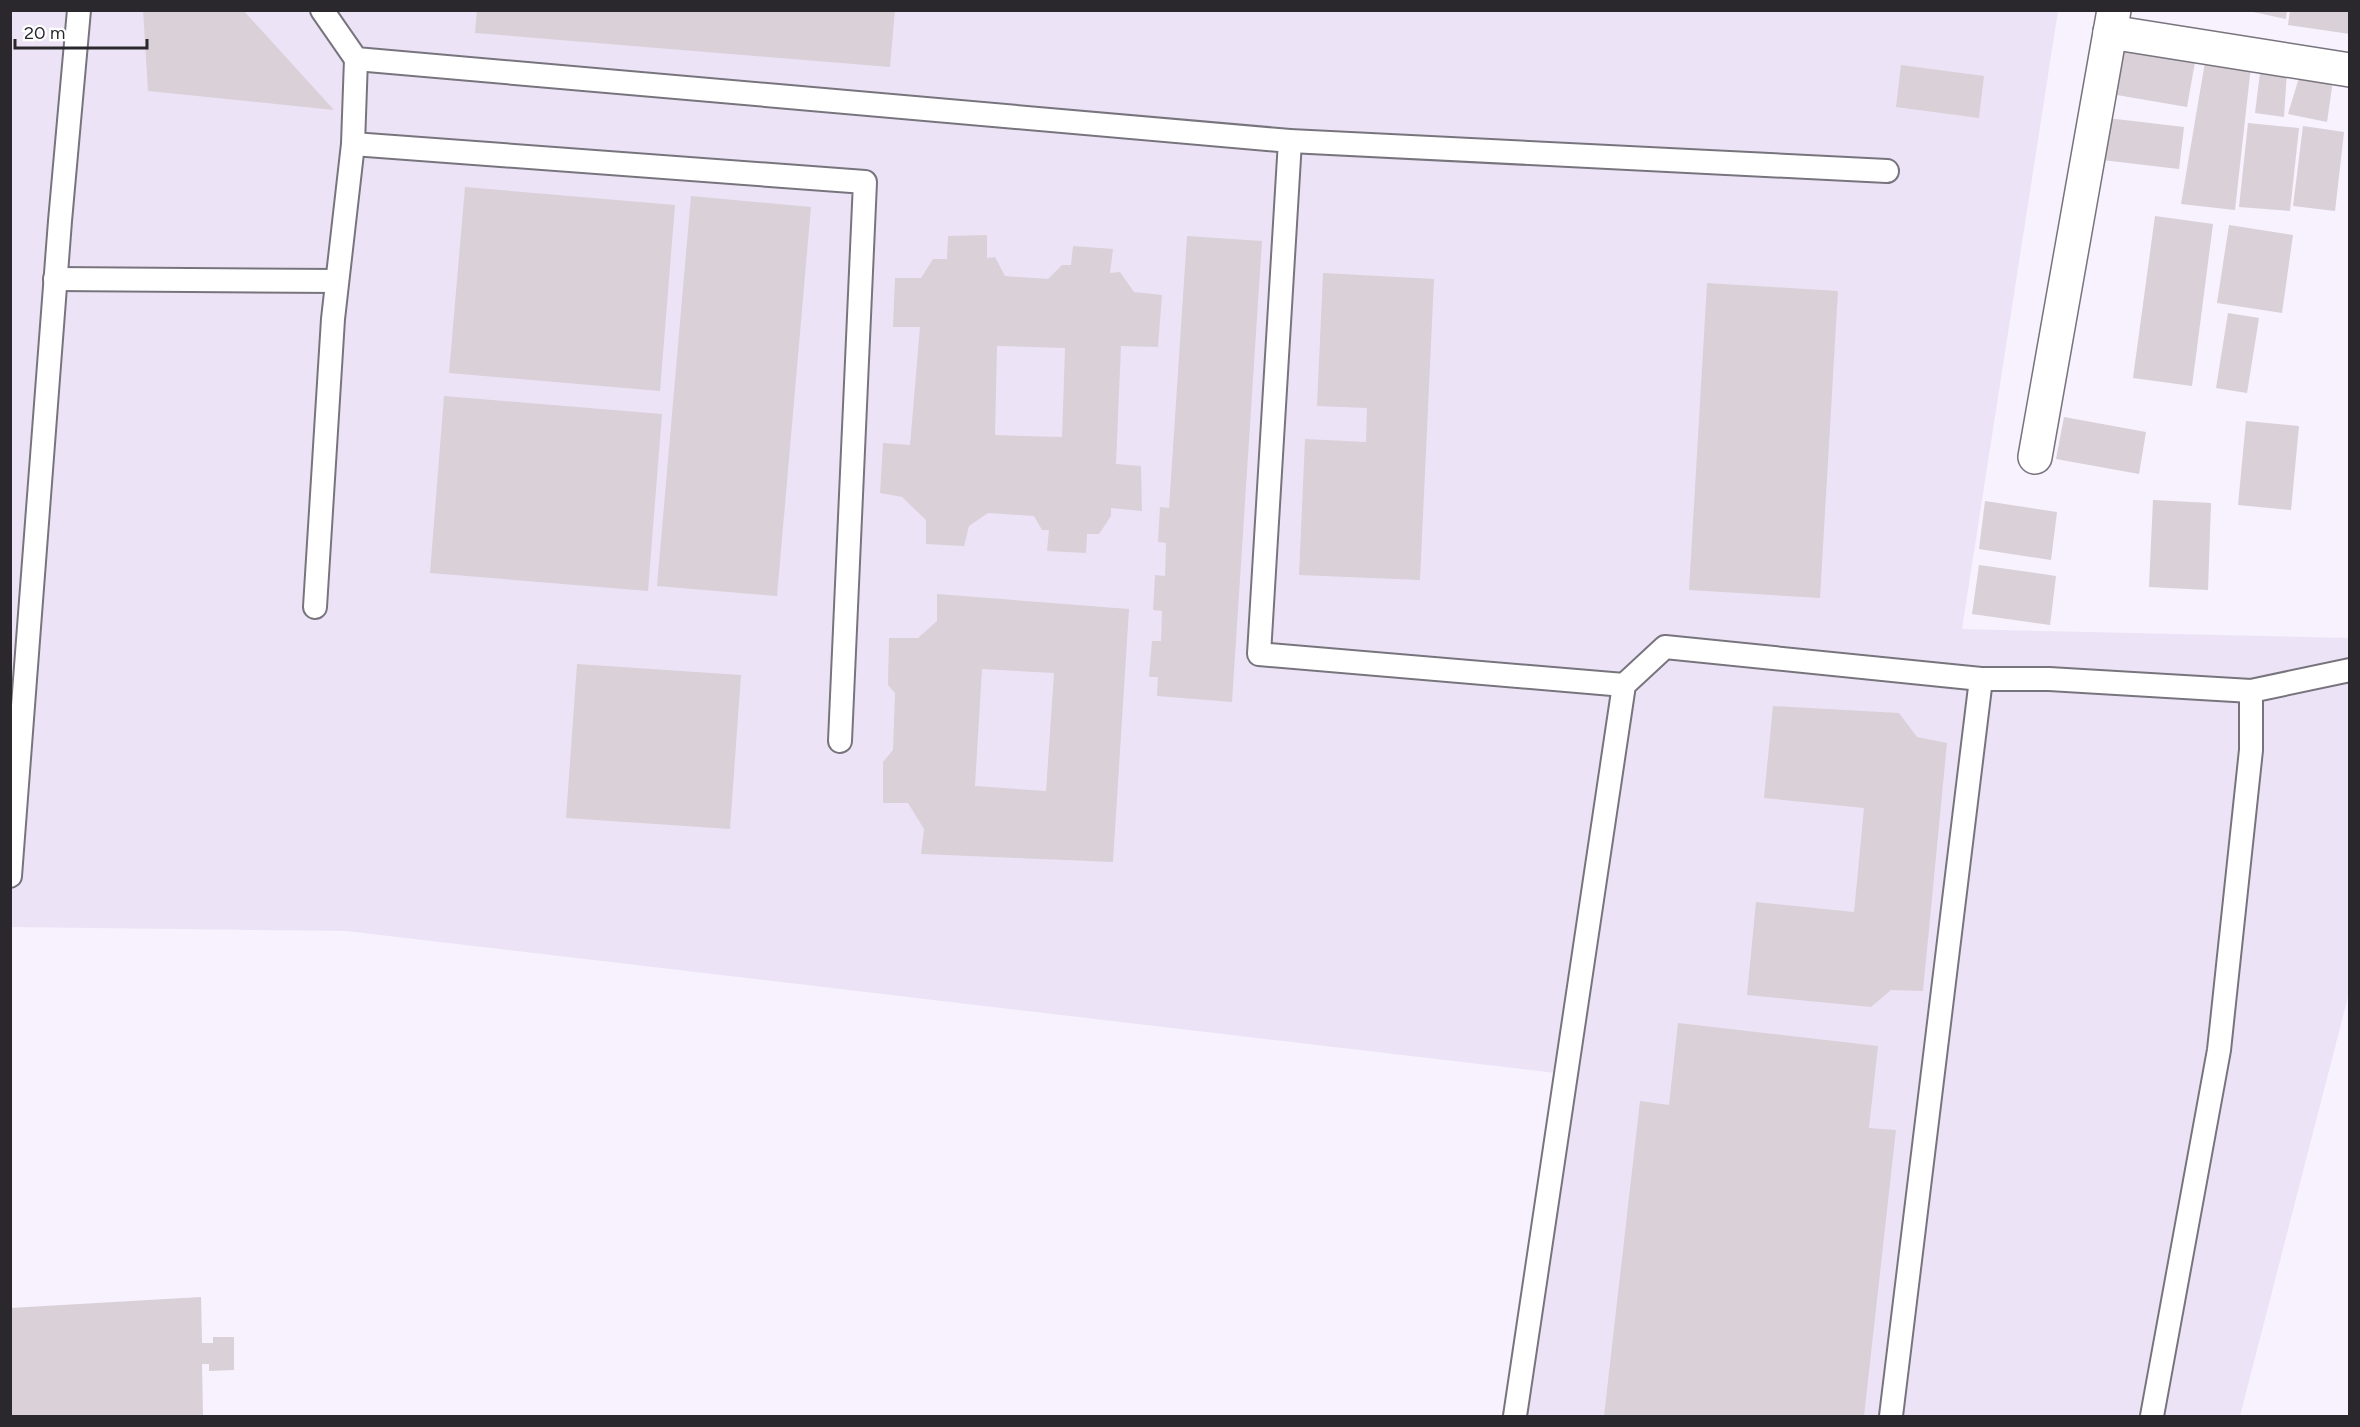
<svg xmlns="http://www.w3.org/2000/svg" width="2360" height="1427" font-family="Figtree,sans-serif">
<style>
.built{fill:#ece4f6}
.building{fill:#d9d0d8;fill-rule:evenodd}
.lines{fill:none;stroke-linecap:round;stroke-linejoin:round}
.service-casing{stroke:#78747d;stroke-width:26}
.minor-casing{stroke:#78747d;stroke-width:36}
.service{stroke:#fff;stroke-width:22}
.minor{stroke:#fff;stroke-width:33}
</style>
<rect width="100%" height="100%" fill="#f7f2fd"/>
<!-- built -->
<polygon class="built" points="11,11 2058,11 1962,629 2349,638 2349,993 2240,1416 1515,1416 1572,1075 346,931 11,927"/>
<!-- building -->
<g class="building">
<polygon points="143,10 243,10 334,110 148,91"/>
<polygon points="477,10 895,10 890,67 475,33"/>
<polygon points="2244,10 2287,10 2286,19"/>
<polygon points="2290,10 2350,10 2350,34 2288,25"/>
<polygon points="2112,48 2195,62 2187,107 2105,93"/>
<polygon points="2206,56 2251,66 2235,210 2181,204"/>
<polygon points="1901,65 1984,76 1979,118 1896,107"/>
<polygon points="2261,65 2287,71 2284,117 2255,113"/>
<polygon points="2301,71 2333,80 2327,122 2288,114"/>
<polygon points="2107,118 2184,127 2179,169 2102,160"/>
<polygon points="2248,123 2299,128 2290,211 2239,207"/>
<polygon points="2303,126 2344,132 2335,211 2293,206"/>
<polygon points="465,187 675,205 660,391 449,373"/>
<polygon points="691,196 811,207 777,596 657,586"/>
<polygon points="2155,216 2213,224 2192,386 2133,378"/>
<polygon points="2229,225 2293,235 2282,313 2217,303"/>
<path d="M987 235V258L995 257 1005 276 1048 279 1062 265H1071L1073 246 1113 249 1110 273 1120 272 1134 292 1162 295 1158 347 1121 346 1116 464 1141 466 1142 511 1111 508V516L1099 534H1087L1086 553 1047 551 1049 530H1042L1034 516 988 513 969 526 964 546 926 544V520L902 497 880 493 883 443 910 445 920 327H893L895 278H921L933 259H947L948 236ZM997 346 1065 348 1062 437 995 435Z"/>
<polygon points="1187,236 1262,241 1232,702 1157,696 1158,677 1149,677 1152,641 1161,641 1162,611 1153,610 1155,575 1165,576 1166,543 1158,542 1160,507 1169,508"/>
<polygon points="1323,273 1434,279 1420,580 1299,575 1305,439 1366,442 1367,408 1317,406"/>
<polygon points="1707,283 1838,291 1820,598 1689,590"/>
<polygon points="2228,313 2259,318 2247,393 2216,388"/>
<polygon points="444,396 662,414 648,591 430,573"/>
<polygon points="2064,417 2146,432 2139,474 2056,459"/>
<polygon points="2246,421 2299,426 2291,510 2238,505"/>
<polygon points="2153,500 2211,503 2208,590 2149,587"/>
<polygon points="1985,501 2057,512 2051,560 1979,549"/>
<polygon points="1979,565 2056,576 2050,625 1972,614"/>
<path d="M937 594 1129 609 1113 862 921 854 924 829 908 803H883V762L893 750 895 693 888 685 889 638H918L937 621ZM982 669 1054 673 1046 791 975 786Z"/>
<polygon points="577,664 741,675 730,829 566,818"/>
<polygon points="1773,706 1899,713 1917,737 1947,743 1923,991 1891,990 1871,1007 1747,995 1756,902 1854,912 1864,808 1764,798"/>
<polygon points="1678,1023 1878,1046 1869,1128 1896,1130 1864,1416 1604,1416 1640,1101 1669,1105"/>
<polygon points="201,1297 202,1343 213,1343 213,1337 234,1337 234,1370 209,1371 209,1364 202,1364 203,1416 10,1416 10,1308"/>
</g>
<g class="lines">
<!-- service casing -->
<g class="service-casing">
<g id="service">
<polyline points="322,10 356,59 1290,141 1887,171"/>
<polyline points="1290,141 1259,654 1624,685"/>
<polyline points="353,144 865,182 840,741"/>
<polyline points="55,279 337,281"/>
<polyline points="315,607 333,319 353,144 356,59"/>
<polyline points="10,876 60,221 79,10"/>
<polyline points="1515,1416 1624,685 1665,647 1981,679 2049,679 2251,691 2350,670"/>
<polyline points="1891,1416 1981,679"/>
<polyline points="2152,1416 2219,1050 2251,750 2251,691"/>
</g>
</g>
<!-- minor casing -->
<g class="minor-casing">
<g id="minor">
<polyline points="2110,32 2350,70"/>
<polyline points="2035,457 2114,10"/>
</g>
</g>
<!-- service -->
<use href="#service" class="service"/>
<!-- minor -->
<use href="#minor" class="minor"/>
</g>
<!-- border -->
<rect width="2360" height="1427" fill="none" stroke="#2a282c" stroke-width="24"/>
<!-- scale -->
<path d="M15 39v9h132v-9" fill="none" stroke="#2a282c" stroke-width="3"/>
<text x="24" y="39" font-size="18" fill="#2a282c" stroke="#ffffff" stroke-width="4.5" paint-order="stroke">20 m</text>
</svg>
